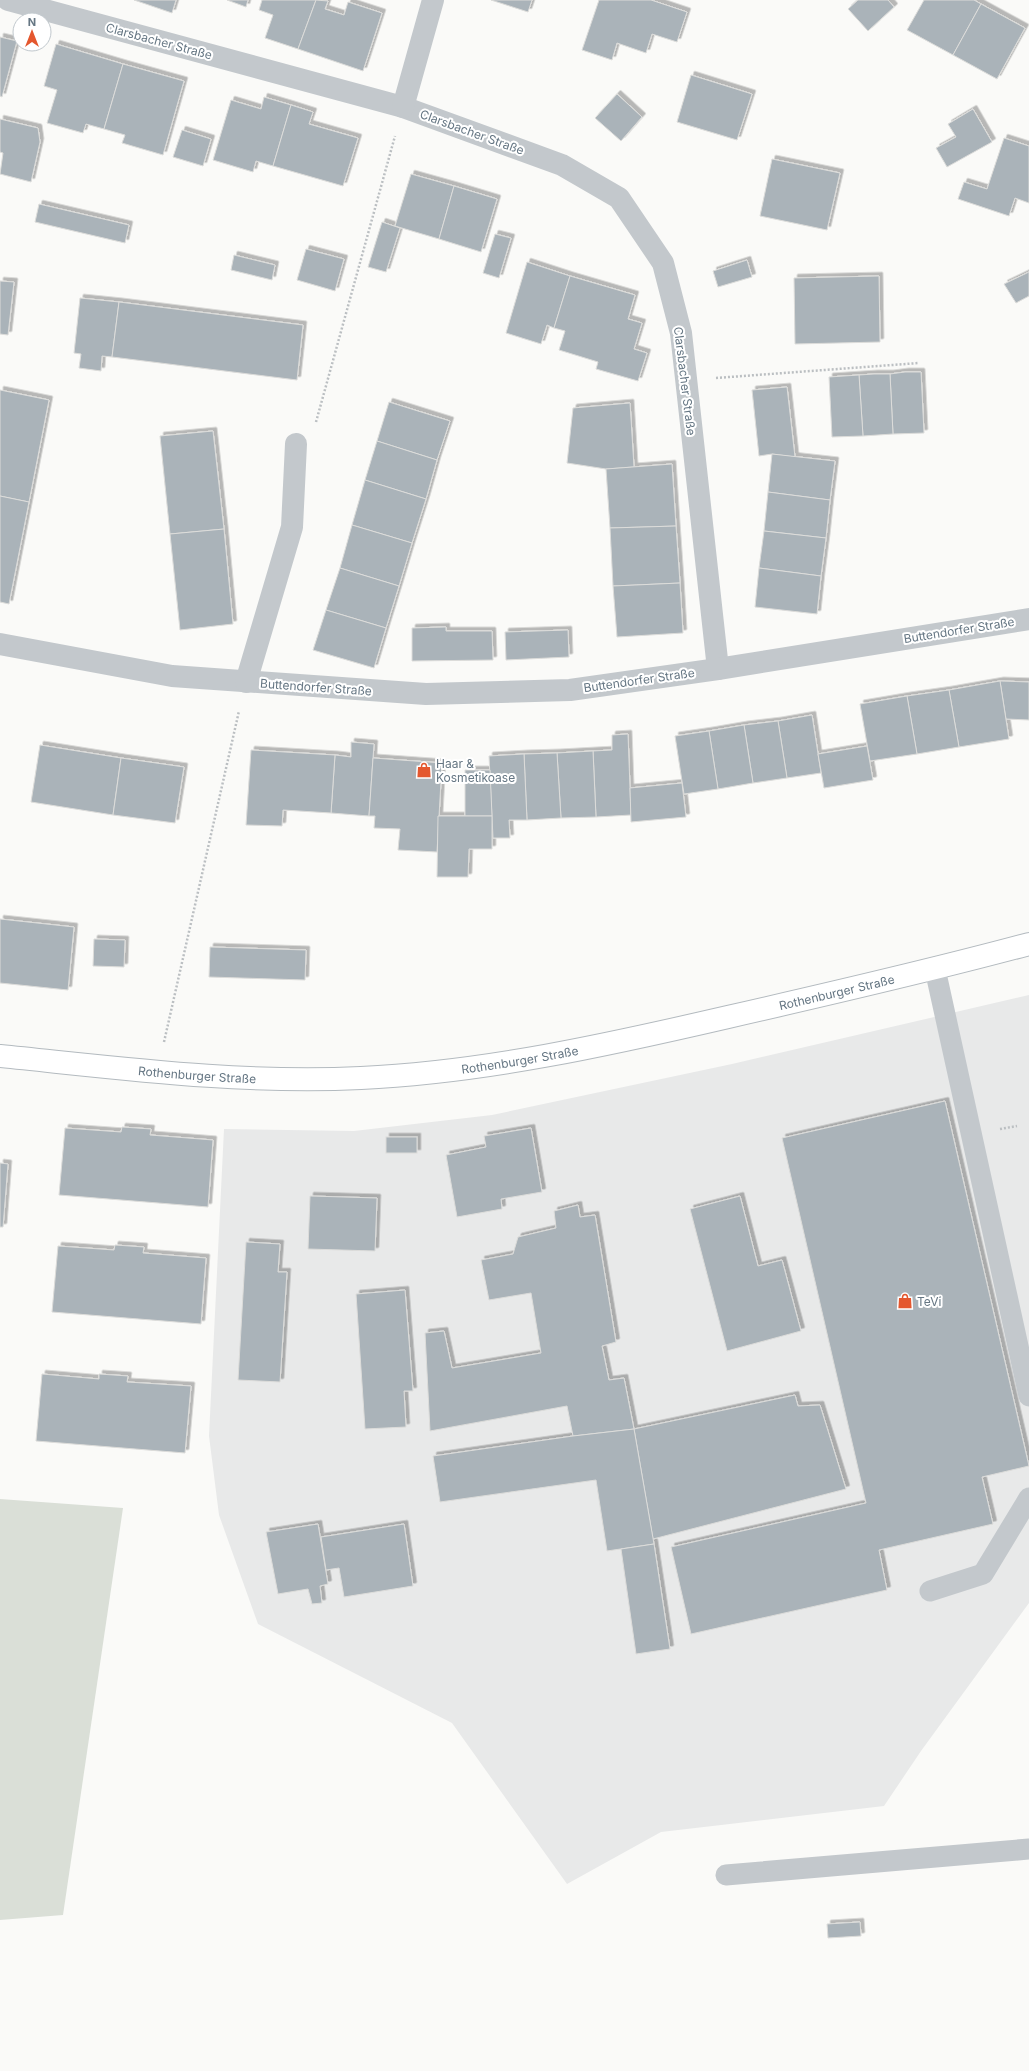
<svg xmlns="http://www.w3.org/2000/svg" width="1029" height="2071" font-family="Inter,sans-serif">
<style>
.built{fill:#e8e9e9}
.green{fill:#dadfd7}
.building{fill:#aab3b9;stroke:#dcdcda;filter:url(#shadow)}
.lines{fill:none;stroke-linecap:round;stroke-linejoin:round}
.secondary-casing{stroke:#b3babf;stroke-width:24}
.path{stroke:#bbbfc2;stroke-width:2.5;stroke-dasharray:2 2;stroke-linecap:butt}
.service{stroke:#c3c8cc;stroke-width:21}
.minor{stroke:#c3c8cc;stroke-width:22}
.secondary{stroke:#fff;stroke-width:22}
.labels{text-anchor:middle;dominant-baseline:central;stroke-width:4;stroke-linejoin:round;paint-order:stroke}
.street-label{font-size:12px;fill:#657683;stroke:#fff}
.poi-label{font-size:12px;fill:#657683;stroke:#fff;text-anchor:start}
</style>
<defs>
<filter id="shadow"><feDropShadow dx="3.5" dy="-3.5" stdDeviation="0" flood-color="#0004"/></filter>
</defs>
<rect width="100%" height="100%" fill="#fafaf8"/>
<!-- built -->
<polygon class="built" points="1029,995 1029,1603 921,1751 884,1806 661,1832 567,1884 452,1723 258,1624 219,1515 209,1436 224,1129 354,1131 492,1115 732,1064"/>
<!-- green -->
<polygon class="green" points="0,1499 123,1508 63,1915 0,1920"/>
<!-- building -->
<g class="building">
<polygon points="134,0 176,0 172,13"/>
<polygon points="227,0 248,0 246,7"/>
<polygon points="262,0 316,0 298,49 265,38 273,15 259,10"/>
<polygon points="316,0 328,1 325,9 344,15 348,2 382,13 363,71 298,49"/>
<polygon points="491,0 532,0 528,12"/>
<polygon points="599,0 651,0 687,12 677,42 652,34 646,53 617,43 612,60 582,50"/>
<polygon points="858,0 888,0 894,7 868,31 848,9"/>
<polygon points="924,0 974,0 981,4 953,55 907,30"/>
<polygon points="981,4 1025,28 997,79 953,55"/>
<polygon points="0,37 17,41 2,97 0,96"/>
<polygon points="56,44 123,64 104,129 86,124 83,133 47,123 57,90 44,86"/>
<polygon points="123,64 184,81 163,155 122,143 125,135 104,129"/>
<polygon points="691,75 752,94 737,140 677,122"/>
<polygon points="617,94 642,117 621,141 595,118"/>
<polygon points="264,97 291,105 273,166 256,161 253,172 213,160 231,100 261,109"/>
<polygon points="291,105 313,112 309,124 358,138 343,186 273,166"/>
<polygon points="973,109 992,142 947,167 936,148 956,137 948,124"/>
<polygon points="0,119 38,128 40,142 31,182 0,174 3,153 0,152"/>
<polygon points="182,130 211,139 203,166 173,157"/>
<polygon points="1004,138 1029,146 1029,203 1015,198 1009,216 958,199 964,182 987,189"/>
<polygon points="772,159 840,173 827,230 760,216"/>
<polygon points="411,174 454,186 439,239 395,226"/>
<polygon points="454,186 497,199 481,252 439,239"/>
<polygon points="39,204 129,225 125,243 35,222"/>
<polygon points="382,222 400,228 386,272 368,267"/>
<polygon points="495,234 511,238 499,278 483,273"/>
<polygon points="306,249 344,259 335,291 297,280"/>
<polygon points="234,255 275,265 272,280 231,270"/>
<polygon points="747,260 752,277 718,287 713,271"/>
<polygon points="527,262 570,276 554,328 547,325 541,344 506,333"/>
<polygon points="1029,272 1029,296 1016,303 1004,284"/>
<polygon points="570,276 635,295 628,319 642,323 634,349 647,353 638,381 596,369 598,362 559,350 565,331 554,328"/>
<polygon points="879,276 880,342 795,344 794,278"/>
<polygon points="0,281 14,282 8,335 0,334"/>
<polygon points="80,298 119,302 112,357 102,356 101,371 79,368 81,354 74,353"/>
<polygon points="119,302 303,325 297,380 112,357"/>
<polygon points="905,372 921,372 924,433 893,434 890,374"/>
<polygon points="874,374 890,374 893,434 863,436 859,375"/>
<polygon points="859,375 863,436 832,437 829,377"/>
<polygon points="787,387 795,457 772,454 759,456 752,390"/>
<polygon points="0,390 49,400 29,502 0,496"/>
<polygon points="389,402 450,421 437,460 377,441"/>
<polygon points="630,403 634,467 606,469 567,463 573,408"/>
<polygon points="213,431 224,529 170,534 160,436"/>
<polygon points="377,441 437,460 426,499 365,480"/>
<polygon points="772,454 835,461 830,500 768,492"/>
<polygon points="672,464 676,526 610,528 606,469"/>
<polygon points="365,480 426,499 412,543 352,525"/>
<polygon points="768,492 830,500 826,538 764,531"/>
<polygon points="0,496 29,502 9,604 0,602"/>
<polygon points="352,525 412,543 399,586 340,568"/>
<polygon points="676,526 680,583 613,586 610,528"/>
<polygon points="224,529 233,624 180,630 170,534"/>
<polygon points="764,531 826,538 821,576 759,568"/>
<polygon points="340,568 399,586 386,628 326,610"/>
<polygon points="759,568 821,576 817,614 755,607"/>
<polygon points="680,583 683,633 617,637 613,586"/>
<polygon points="326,610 386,628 374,668 313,650"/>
<polygon points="446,627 446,631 492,631 493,660 412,661 412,628"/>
<polygon points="568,630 569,657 506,660 505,632"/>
<polygon points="1000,681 1029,682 1029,720 1006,719"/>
<polygon points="1000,681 1009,739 959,747 949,690"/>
<polygon points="949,690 959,747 917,754 907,696"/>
<polygon points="907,696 917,754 870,761 860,704"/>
<polygon points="812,715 821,773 787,778 778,721"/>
<polygon points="778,721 787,778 753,783 744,725"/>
<polygon points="744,725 753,783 718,789 709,731"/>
<polygon points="709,731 718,789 684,794 675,736"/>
<polygon points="628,734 631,815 596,817 593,751 612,750 612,735"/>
<polygon points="351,742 374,744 369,816 331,813 335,755 351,757"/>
<polygon points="40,745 121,758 113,815 31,802"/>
<polygon points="867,746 873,780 824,788 818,754"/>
<polygon points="251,750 335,755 331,813 283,810 282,826 246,825"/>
<polygon points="593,751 596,817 561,818 557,753"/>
<polygon points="557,753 561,818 527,820 524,754"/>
<polygon points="524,754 527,820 509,820 510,838 493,838 489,756"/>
<polygon points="121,758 184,767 175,823 113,815"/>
<polygon points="373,758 442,763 437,852 398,850 400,829 374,828 375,816 369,816"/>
<polygon points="465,770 490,770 492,816 465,816"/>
<polygon points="682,783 686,817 631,822 630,788"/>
<polygon points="438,816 492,816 492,849 469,849 468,877 437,877"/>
<polygon points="0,919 74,927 68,990 0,983"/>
<polygon points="94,939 125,940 124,967 93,966"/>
<polygon points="210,947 306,950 305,980 209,977"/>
<polygon points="945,1101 1029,1466 982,1477 993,1524 879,1550 887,1590 691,1634 671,1547 866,1503 782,1138"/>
<polygon points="122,1127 151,1129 150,1135 213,1140 208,1207 59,1195 65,1128 121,1132"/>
<polygon points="531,1128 542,1192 501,1199 502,1209 457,1217 446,1155 486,1147 484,1136"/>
<rect x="386" y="1137" width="31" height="16"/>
<polygon points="0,1163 8,1164 3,1227 0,1227"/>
<polygon points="310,1196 377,1198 375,1251 308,1249"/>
<polygon points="740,1196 758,1266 782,1260 801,1331 727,1351 690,1209"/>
<polygon points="578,1205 580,1217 595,1215 616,1342 602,1346 609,1380 624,1378 634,1429 573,1436 567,1406 430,1431 425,1333 444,1331 452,1368 541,1353 531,1293 489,1300 481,1260 513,1254 518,1237 556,1228 554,1211"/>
<polygon points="246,1242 280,1244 278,1272 287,1272 280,1382 238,1380"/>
<polygon points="115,1245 144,1247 143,1253 206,1258 201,1324 52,1312 58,1246 114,1250"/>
<polygon points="405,1290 413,1391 404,1391 406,1427 365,1429 356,1294"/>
<polygon points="42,1374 99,1379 99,1374 128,1376 127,1382 191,1386 185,1453 36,1441"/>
<polygon points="795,1395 798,1406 820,1405 846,1489 653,1539 634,1429"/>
<polygon points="634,1429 654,1544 607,1551 596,1480 440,1502 433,1456 573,1436"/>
<polygon points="318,1524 328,1584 320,1586 322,1603 312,1604 308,1589 278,1594 266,1532"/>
<polygon points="404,1524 413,1586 344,1597 339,1568 326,1570 321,1537"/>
<polygon points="654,1544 670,1649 636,1654 621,1549"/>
<polygon points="860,1922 861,1936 828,1938 827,1924"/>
</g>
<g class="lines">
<!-- secondary casing -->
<g class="secondary-casing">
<g id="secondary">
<path id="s1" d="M0 1056C120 1068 240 1084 361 1078 485 1072 607 1045 728 1017 829 994 929 971 1029 944"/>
</g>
</g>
<!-- path -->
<g class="path">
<polyline points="716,378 919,363"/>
<polyline points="316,422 395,136"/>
<polyline points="164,1042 239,711"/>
<polyline points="1000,1129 1017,1126"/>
</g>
<!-- service -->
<g class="service">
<polyline points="935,969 1029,1396"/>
<polyline points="930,1591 983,1574 1029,1498"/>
<polyline points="726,1875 1029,1849"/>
</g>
<!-- minor -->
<g class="minor">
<polyline points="8,0 403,107 562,165 619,198 663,263 681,333 718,669"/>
<polyline points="403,107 433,0"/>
<polyline points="0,644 172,676 426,694 570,690 718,669 1029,619"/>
<polyline points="246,682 292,527 296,444"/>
</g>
<!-- secondary -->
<use href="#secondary" class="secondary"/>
</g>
<!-- icons -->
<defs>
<g id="shop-bare" transform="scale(1.2)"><path d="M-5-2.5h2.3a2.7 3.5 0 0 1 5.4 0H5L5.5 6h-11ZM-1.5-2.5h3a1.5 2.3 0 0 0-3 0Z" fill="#e4572e" stroke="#fff" stroke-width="2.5" paint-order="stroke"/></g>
</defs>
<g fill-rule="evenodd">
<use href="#shop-bare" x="424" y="770"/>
<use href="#shop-bare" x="905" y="1301"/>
</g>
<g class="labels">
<!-- street labels -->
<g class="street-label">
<text transform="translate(159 41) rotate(15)">Clarsbacher Straße</text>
<text transform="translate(472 132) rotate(20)">Clarsbacher Straße</text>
<text transform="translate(685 381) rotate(83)">Clarsbacher Straße</text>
<text transform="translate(959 630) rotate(-9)">Buttendorfer Straße</text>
<text transform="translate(639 680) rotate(-8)">Buttendorfer Straße</text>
<text transform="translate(316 687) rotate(4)">Buttendorfer Straße</text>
<text stroke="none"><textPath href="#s1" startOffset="846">Rothenburger Straße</textPath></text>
<text stroke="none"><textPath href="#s1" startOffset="522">Rothenburger Straße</textPath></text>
<text stroke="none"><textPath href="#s1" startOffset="198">Rothenburger Straße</textPath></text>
</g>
<!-- poi labels -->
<g class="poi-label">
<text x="436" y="763">Haar &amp;<tspan x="436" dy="14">Kosmetikoase</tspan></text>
<text x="917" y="1301">TeVi</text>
</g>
</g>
<!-- north arrow -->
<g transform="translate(32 32)"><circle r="19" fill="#ffffff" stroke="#c1c8cd"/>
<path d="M0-3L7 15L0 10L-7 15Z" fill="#e4572e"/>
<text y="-6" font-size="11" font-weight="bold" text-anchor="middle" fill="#657683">N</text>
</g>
</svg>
